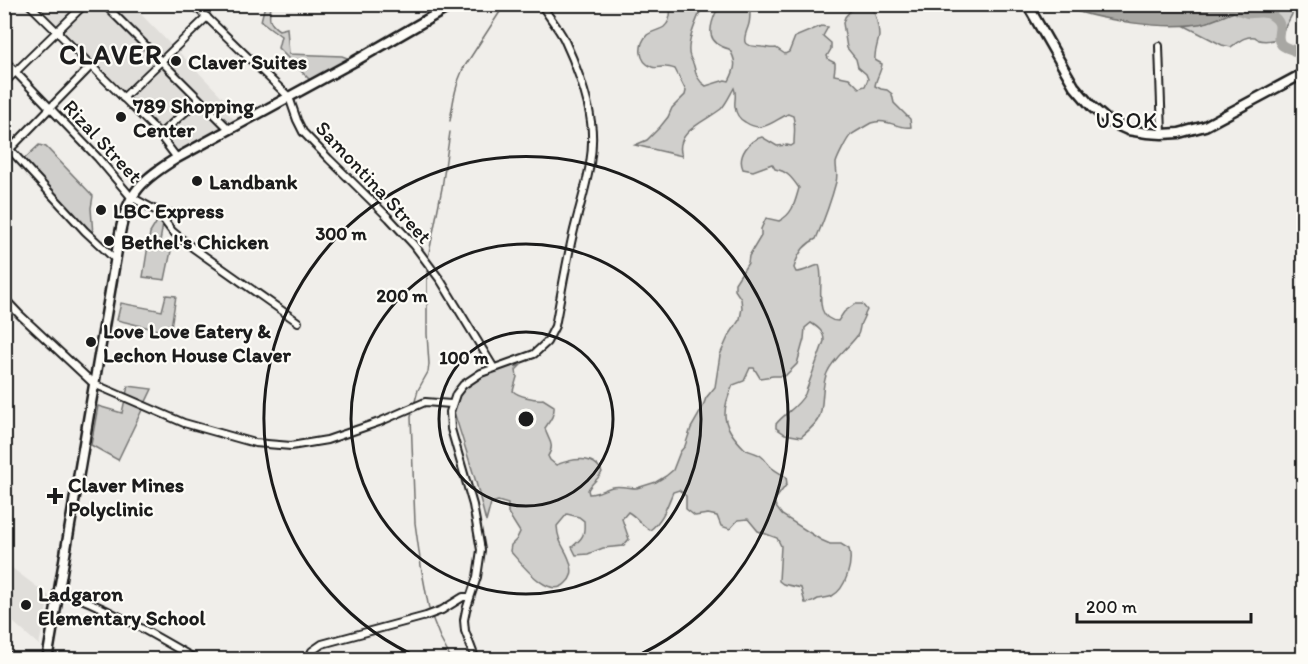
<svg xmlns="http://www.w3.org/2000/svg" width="1308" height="664" font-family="Itim,sans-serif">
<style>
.built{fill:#e0deda}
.green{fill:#d0cfcc;stroke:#767674;stroke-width:1.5}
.water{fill:#a8a7a3;stroke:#706f6d;stroke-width:1.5}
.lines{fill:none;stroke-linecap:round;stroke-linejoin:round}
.stream{stroke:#706f6d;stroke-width:1.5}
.river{stroke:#a8a7a3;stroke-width:10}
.minor-casing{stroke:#1c1c1c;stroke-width:10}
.highway-casing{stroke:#1c1c1c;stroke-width:13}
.minor{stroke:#fdfcf7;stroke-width:6}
.highway{stroke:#fdfcf7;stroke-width:8}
.ring{fill:none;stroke:#1c1c1c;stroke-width:3}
.poi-dot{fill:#1c1c1c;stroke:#fdfcf7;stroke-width:2}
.labels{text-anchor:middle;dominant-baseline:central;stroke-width:4.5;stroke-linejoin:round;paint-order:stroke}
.poi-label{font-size:21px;font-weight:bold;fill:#1c1c1c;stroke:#fdfcf7;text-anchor:start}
.street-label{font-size:21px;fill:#1c1c1c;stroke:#fdfcf7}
.neighbourhood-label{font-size:22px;letter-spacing:1.5px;fill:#1c1c1c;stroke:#fdfcf7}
.district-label{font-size:27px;font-weight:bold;letter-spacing:1.5px;fill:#1c1c1c;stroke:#fdfcf7}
.centre{fill:#1c1c1c;stroke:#fdfcf7;stroke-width:3}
.ring-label{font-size:18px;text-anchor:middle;font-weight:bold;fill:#1c1c1c;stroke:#fdfcf7;stroke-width:4.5;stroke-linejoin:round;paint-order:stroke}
</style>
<rect width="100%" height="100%" fill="#f0eeea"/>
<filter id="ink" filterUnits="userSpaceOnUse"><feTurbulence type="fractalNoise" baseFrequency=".0167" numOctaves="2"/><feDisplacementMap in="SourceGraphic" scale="12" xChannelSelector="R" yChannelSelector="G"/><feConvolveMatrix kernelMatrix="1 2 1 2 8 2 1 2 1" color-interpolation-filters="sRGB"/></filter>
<g filter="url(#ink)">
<!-- built -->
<g class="built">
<polygon points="31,5 132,5 172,46 122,94"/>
<polygon points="177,50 231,106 226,111 237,122 178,155 161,131 128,97"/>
<polygon points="4,562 49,596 39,645 5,615"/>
</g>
<!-- green -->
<g class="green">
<path d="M265 5H272C268 16 268 23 279 30L287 28 289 54 342 56 355 61 314 84 278 48 281 36 261 21Z"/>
<path d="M670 5H703C698 17 685 44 690 57 691 60 693 62 694 66 696 75 698 81 706 86L725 80 729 81C736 68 737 61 729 49 707 43 708 30 716 12 726 7 733 5 745 6L750 12C750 17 750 22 748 27 741 45 744 46 762 47 767 47 770 49 776 48L785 54 789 52 795 37 821 26 828 27 823 36 831 43V49L827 56 829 60 835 63V67L834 75 849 78 859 88 865 86 868 79 866 74 858 67 856 59 847 48 843 23 845 17 852 9 862 6 871 7C876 14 879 27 879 36 878 45 874 51 875 60L882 64C881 72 876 78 875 86L881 89 887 90 892 94 894 103 910 119 911 127C899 130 887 117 871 123 869 124 852 134 851 135 847 138 837 159 836 163 836 170 838 175 836 182 831 201 824 220 816 239 804 244 797 256 794 268L796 272C805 272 810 267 819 265 826 280 810 320 838 321L844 312 855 304H862L867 310C865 314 863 319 861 323 859 328 860 332 857 336 848 348 833 359 827 373 821 386 824 402 820 415 817 424 808 431 801 437L785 434 776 428V424C785 413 798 407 805 394L824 341C824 332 819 328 811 323L805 328 804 339 797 364 785 376H773L760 378 754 368H750L744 381 733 385C720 413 722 426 744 448 748 452 756 452 761 456 765 459 767 463 770 466 774 471 781 473 786 477L787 484 774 501 776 507 782 515 821 540 830 544H841L849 549C853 563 846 589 832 596 828 598 823 598 818 599 813 602 811 603 805 603L801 588 783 584 779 581 781 546 777 538 758 531 748 519 738 520 730 529 721 526 717 516 708 514 695 516 686 509V496L679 490 673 492C667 506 663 520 650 530 641 525 637 517 628 512L622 519 629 539 623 546 603 548 588 554 576 555 572 547C583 538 585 535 584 521L579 517 567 514 557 526C558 546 568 550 571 566 573 572 571 579 566 583 549 601 521 563 510 551L511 545 516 540 520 532 508 513V504L498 501 491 503 486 522 476 482 454 412C456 381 493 367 521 365L516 370 517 377 513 391C518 396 535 400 543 399L554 406C555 415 549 422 545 428 547 440 556 443 548 456L550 460 556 465C571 459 594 454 602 472 599 479 591 483 588 490L589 494C598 494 604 489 612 487 620 485 629 488 637 488L656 482 666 476 673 470 680 452 685 446 691 428 702 409 706 398 715 387 720 355 728 337 740 319 742 308 741 299 735 290V283L748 263 749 256 761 236V229L766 218 779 221C793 214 795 202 799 188 792 178 787 171 775 169L772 164 753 171 743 169C737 156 749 140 762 137L777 146 787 145 791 146 794 144C794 134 796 126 793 116L788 114C773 121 763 134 745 122 739 119 736 114 735 107 734 100 737 96 734 88 730 95 726 104 721 109 706 121 673 132 682 156L635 145 647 140 660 127 668 117 672 108 685 95 686 91 675 69C672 68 669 67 666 67 661 66 657 69 652 67 638 61 638 45 647 35 652 31 660 30 664 27 671 21 671 12 670 5Z"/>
<path d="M1252 5H1281L1280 7 1284 10 1289 7 1294 9C1291 20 1283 27 1280 38 1274 40 1266 42 1259 40 1258 39 1256 38 1255 37 1246 35 1238 42 1231 47L1222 45 1185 26 1208 21Z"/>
<polygon points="39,145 46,147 93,196 91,208 93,235 90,233 23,160"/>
<polygon points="175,209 163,224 159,247 171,251 165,280 143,277 150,233 164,210"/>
<polygon points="166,295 176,296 170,333 117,320 121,303 162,311"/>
<polygon points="128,386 152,389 118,460 91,445 98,406 122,413"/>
</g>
<!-- water -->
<path class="water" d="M1060 5H1252C1237 10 1223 17 1208 22 1170 32 1095 20 1060 5Z"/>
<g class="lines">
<!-- stream -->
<g class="stream">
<path d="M450 121C453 103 455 86 463 69L505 4"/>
<polyline points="428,258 442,188 450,132"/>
<polyline points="414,405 418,390 428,372 429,364 427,334 427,266"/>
<polyline points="413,410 411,417 415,523 421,566 429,609"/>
<polyline points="432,617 441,640 452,660"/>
</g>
<!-- river -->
<path class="river" d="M1238 10C1241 11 1244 12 1247 13 1255 14 1264 10 1271 15 1288 25 1273 35 1281 44 1284 48 1289 48 1293 50 1296 52 1299 54 1301 56H1304"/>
<!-- minor casing -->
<g class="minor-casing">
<g id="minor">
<polyline points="29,4 155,129 177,158"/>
<polyline points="104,4 229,129"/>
<polyline points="193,4 289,97 297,120 303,132 329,159 389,218 414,245 441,281 494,368"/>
<polyline points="4,5 5,4"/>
<polyline points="1159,46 1162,134"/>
<polyline points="4,60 98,158 131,197 157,211 172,231 189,245 298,322"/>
<polyline points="4,83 85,4"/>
<polyline points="123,98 207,17"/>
<polyline points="160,134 199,100"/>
<polyline points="4,143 85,231 116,260"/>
<polyline points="10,149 91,66"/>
<polyline points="4,298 20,315 94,384 184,423 255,443 291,446 327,440 379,422 425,402 451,404"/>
<path d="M58 590C107 607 152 634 197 660"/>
<polyline points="4,652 13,660"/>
<polyline points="308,660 312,651 322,644 426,616 442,610 463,597 470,597"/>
<path d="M476 660 465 631 464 620 466 610 477 577 481 550 473 505 451 429 450 412 456 394 463 385 481 373 534 354 547 342 555 326C562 291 567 256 576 222 584 190 596 156 591 122 588 97 575 62 564 39 558 27 548 16 541 4"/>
</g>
</g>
<!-- highway casing -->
<g class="highway-casing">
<g id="highway">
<polyline points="1027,4 1074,86 1092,107 1108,121 1128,130 1147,133 1162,134 1179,133 1205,126 1304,73"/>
<path d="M47 660 120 233C128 191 143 179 177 158L355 61 454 4"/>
</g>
</g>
<!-- minor -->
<use href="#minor" class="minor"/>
<!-- highway -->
<use href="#highway" class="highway"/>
</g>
</g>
<!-- distance rings -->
<g class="ring">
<circle cx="526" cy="419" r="87"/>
<circle cx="526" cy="419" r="175"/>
<path d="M422 659A262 262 0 1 1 630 659"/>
</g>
<!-- markers -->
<g class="poi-dot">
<circle cx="176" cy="61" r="6"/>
<circle cx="121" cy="117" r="6"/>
<circle cx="197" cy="181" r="6"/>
<circle cx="101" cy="210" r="6"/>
<circle cx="109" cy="241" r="6"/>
<circle cx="91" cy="342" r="6"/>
<path d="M52 487h6v6h6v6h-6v6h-6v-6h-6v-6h6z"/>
<circle cx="26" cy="605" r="6"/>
</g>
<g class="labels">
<!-- poi labels -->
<g class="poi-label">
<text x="188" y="61">Claver Suites</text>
<text x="133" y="105">789 Shopping<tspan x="133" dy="24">Center</tspan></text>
<text x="209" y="181">Landbank</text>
<text x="113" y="210">LBC Express</text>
<text x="121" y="241">Bethel's Chicken</text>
<text x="103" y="330">Love Love Eatery &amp;<tspan x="103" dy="24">Lechon House Claver</tspan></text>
<text x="68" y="484">Claver Mines<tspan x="68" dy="24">Polyclinic</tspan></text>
<text x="38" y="593">Ladgaron<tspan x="38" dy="24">Elementary School</tspan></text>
</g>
<!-- street labels -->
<g class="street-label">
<text transform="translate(103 141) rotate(47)">Rizal Street</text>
<text transform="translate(374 182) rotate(47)">Samontina Street</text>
</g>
<!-- neighbourhood labels -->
<g class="neighbourhood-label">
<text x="1127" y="120">USOK</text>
</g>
<!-- district labels -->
<g class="district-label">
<text x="111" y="54">CLAVER</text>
</g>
</g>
<circle cx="526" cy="419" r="9" class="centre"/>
<g class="ring-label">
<text x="341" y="240">300 m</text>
<text x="402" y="302">200 m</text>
<text x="464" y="364">100 m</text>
</g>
<!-- margin -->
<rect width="1308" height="664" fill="none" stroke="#fdfcf7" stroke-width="24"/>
<rect x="12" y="12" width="1284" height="640" fill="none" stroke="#1c1c1c" stroke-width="2" filter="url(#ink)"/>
<!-- scale -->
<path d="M1077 613v9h174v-9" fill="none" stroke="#1c1c1c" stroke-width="3"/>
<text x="1086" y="613" font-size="18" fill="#1c1c1c" stroke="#fdfcf7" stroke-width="4.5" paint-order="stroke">200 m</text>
</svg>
